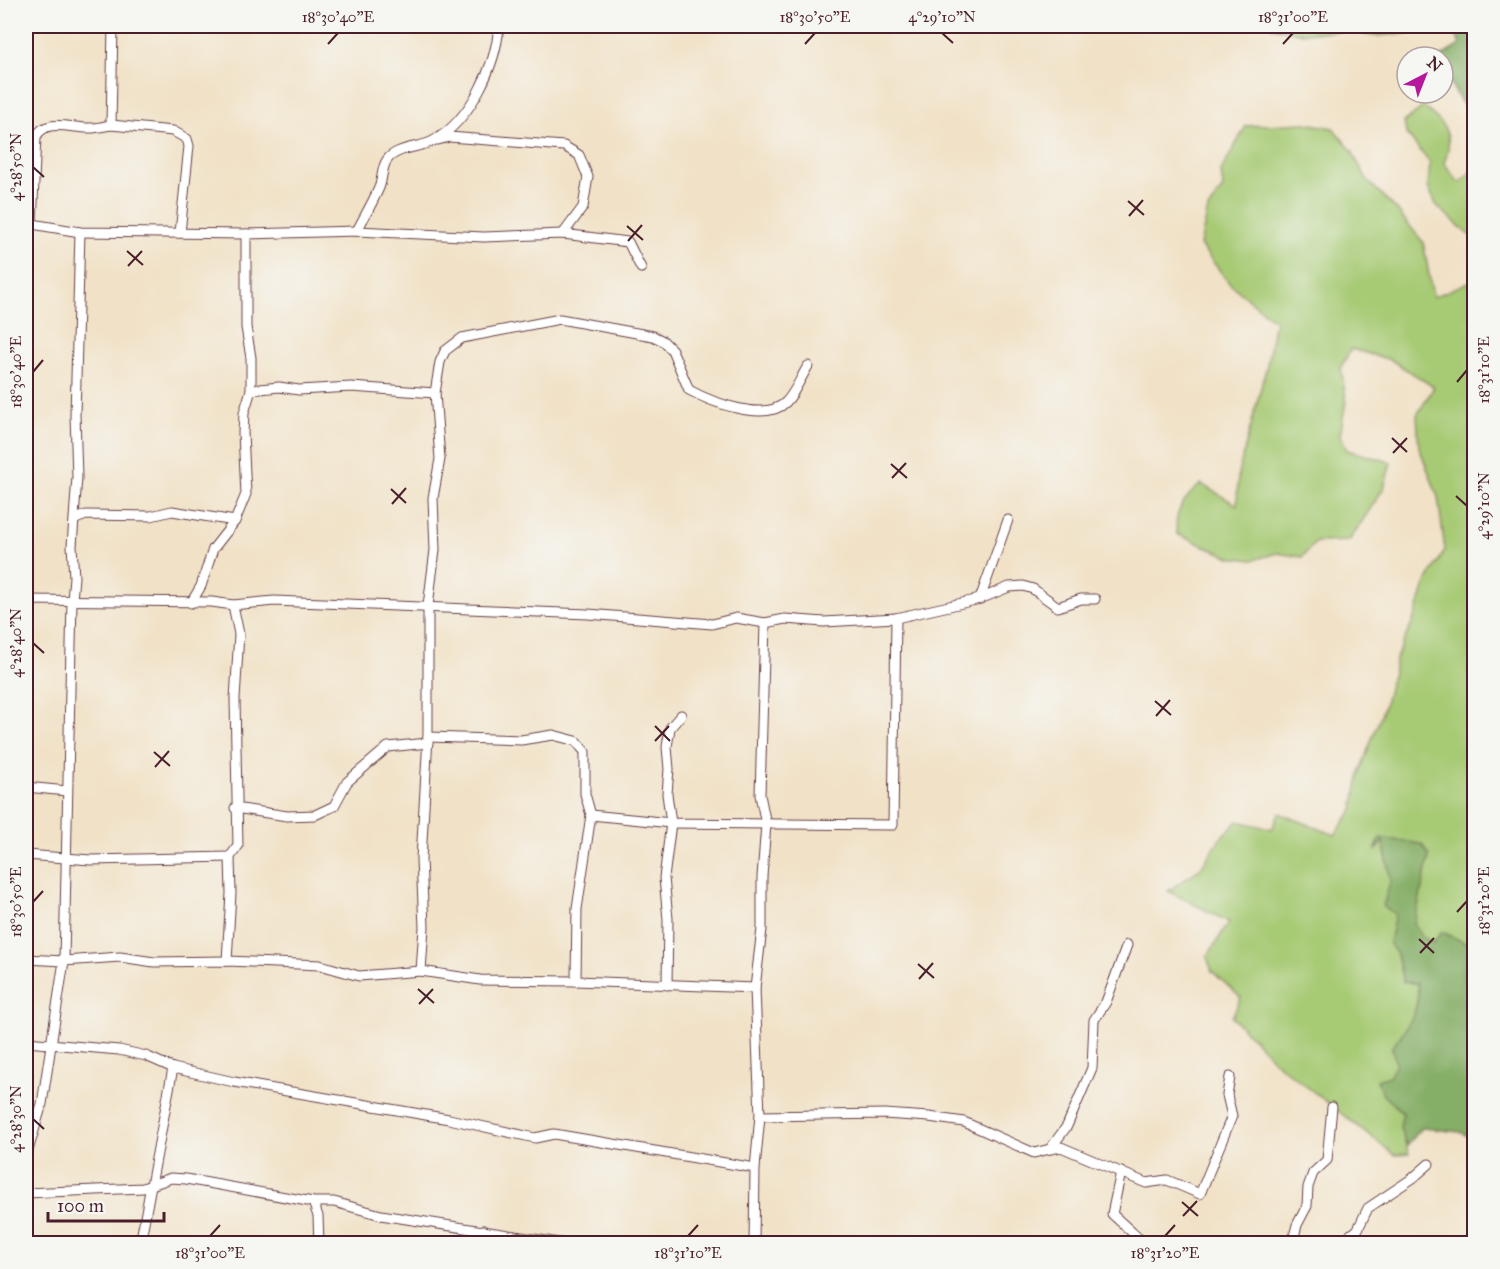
<svg xmlns="http://www.w3.org/2000/svg" width="1500" height="1269" font-family="'IM FELL Great Primer',serif">
<style>
.green{fill:#a7ca74;stroke:#787450;stroke-width:1.5}
.forest{fill:#85ae66;stroke:#686648;stroke-width:1.5}
.lines{fill:none;stroke-linecap:round;stroke-linejoin:round}
.minor-casing{stroke:#633c42;stroke-width:11}
.minor{stroke:#fff;stroke-width:9}
.ticks{fill:none;stroke:#4a1f2b;stroke-width:2}
.neatline{fill:none;stroke:#4a1f2b;stroke-width:2}
.ticks-label{font-size:15px;text-anchor:middle;fill:#4a1f2b}
</style>
<rect width="100%" height="100%" fill="#f6f6f2"/>
<filter id="ink" filterUnits="userSpaceOnUse"><feTurbulence type="fractalNoise" baseFrequency=".0167" numOctaves="2"/><feDisplacementMap in="SourceGraphic" scale="12" xChannelSelector="R" yChannelSelector="G"/><feConvolveMatrix kernelMatrix="1 2 1 2 8 2 1 2 1" color-interpolation-filters="sRGB"/></filter>
<filter id="wash" filterUnits="userSpaceOnUse"><feTurbulence type="fractalNoise" baseFrequency=".008" numOctaves="4" result="noise"/><feDisplacementMap in="SourceGraphic" scale="24" xChannelSelector="R" yChannelSelector="G"/><feGaussianBlur stdDeviation="1.35" result="paint"/><feColorMatrix in="noise" values="0 0 0 0 0 0 0 0 0 0 0 0 0 0 0 0 0 1.4 0 .05"/><feComposite in="paint" operator="in"/></filter>
<g filter="url(#wash)">
<rect width="100%" height="100%" fill="#f1e2c7"/>
<!-- green -->
<g class="green">
<polygon points="1270,26 1453,26 1419,32 1375,36 1344,31 1299,33"/>
<path d="M1423 107C1445 123 1455 136 1444 163L1459 183 1474 169V239L1437 206 1428 187 1430 163 1406 133 1404 122Z"/>
<path d="M1305 123 1333 128 1352 151 1366 179 1395 208 1423 242 1433 297 1474 280V947L1442 932 1433 943 1421 936 1414 924 1429 856 1380 838 1377 849 1383 841 1391 880 1383 907 1396 914 1389 943 1397 954 1403 982 1417 983C1421 1009 1408 1027 1392 1047L1396 1063 1383 1095 1403 1114 1400 1128 1409 1154 1395 1155 1280 1066 1232 1017 1241 998 1212 971 1207 957 1229 922 1168 891 1201 868 1219 840 1238 821 1272 829 1279 813 1335 835 1353 810 1360 771 1385 704 1397 656 1416 614 1426 582 1445 550 1438 497 1419 447 1417 415 1434 387 1391 360 1351 349 1341 367 1346 400 1340 436 1347 450 1391 462 1384 488 1349 541 1316 542 1302 557 1277 553 1253 560 1230 557 1177 534C1173 512 1185 497 1201 484L1237 505 1238 474 1267 365 1275 321 1230 284 1200 245 1208 209 1223 188 1221 171 1246 126Z"/>
</g>
<!-- forest -->
<g class="forest">
<path d="M1453 26H1474V112C1455 104 1456 86 1443 72V57H1440L1460 45Z"/>
<path d="M1380 838 1422 844 1429 856 1414 924 1421 936 1433 943 1442 932 1474 947V1139L1460 1132 1422 1128 1407 1145 1400 1128 1403 1113 1383 1095 1377 1080 1390 1076 1396 1063 1392 1047C1408 1027 1422 1009 1417 983L1403 982 1397 954 1389 943 1395 914 1383 907 1391 879 1383 841 1375 851Z"/>
</g>
</g>
<g filter="url(#ink)">
<g class="lines">
<!-- minor casing -->
<g class="minor-casing">
<g id="minor">
<polyline points="111,125 173,131 187,139 189,146 180,233"/>
<polyline points="438,140 449,137 564,146 579,155 588,177 583,207 563,234"/>
<path d="M26 224H32L36 137C46 117 72 129 91 128 97 128 104 126 111 125L113 26"/>
<polyline points="32,224 80,232 246,234 357,231 484,237 563,234 628,242 641,268"/>
<path d="M357 231C364 217 372 204 378 190 383 181 381 168 387 160 396 147 420 148 433 141 470 121 496 66 499 26"/>
<polyline points="251,390 279,387 299,390 351,387 435,393"/>
<polyline points="76,519 86,515 151,516 172,511 235,521"/>
<polyline points="980,599 1008,520"/>
<polyline points="26,600 212,602 233,605 274,601 588,614 712,624 736,618 765,623 785,619 824,622 896,618 980,599 1009,587 1023,586 1033,589 1058,607 1081,599 1095,599"/>
<polyline points="191,603 201,586 213,549 235,521 246,494 243,433 244,413 251,390 251,358 246,327 246,234"/>
<polyline points="428,737 521,740 553,735 576,741 585,752 585,794 591,815"/>
<polyline points="26,787 67,791"/>
<polyline points="235,808 287,816 315,815 334,806 347,782 388,747 428,743"/>
<polyline points="26,855 91,860 230,857"/>
<polyline points="26,959 64,961 120,957 154,962 227,961 320,965 359,976 421,971 480,980 576,981 755,988"/>
<polyline points="227,961 231,893 230,857 238,846 235,699 239,634 233,605"/>
<path d="M421 971 424 927 421 859 428 737V606L435 550 433 498 440 459 435 393 440 362 445 351 462 338 560 319 653 336 663 341 672 350 689 390C711 402 765 423 786 402 795 393 801 377 808 366"/>
<polyline points="576,981 577,909 591,815 671,823 893,825 896,618"/>
<polyline points="667,985 668,919 664,878 671,823 667,794 669,769 667,747 670,728 681,715"/>
<polyline points="26,1042 119,1050 146,1056 173,1068 234,1082 449,1119 535,1138 554,1134 755,1168"/>
<polyline points="760,1116 884,1114 929,1117 964,1122 1034,1153 1050,1149 1067,1126 1092,1068 1094,1020 1106,1002 1127,945"/>
<polyline points="1050,1149 1061,1147 1146,1183 1167,1180 1200,1194 1232,1116 1227,1095 1230,1077"/>
<polyline points="26,1157 42,1104 64,961 72,600 74,577 72,546 77,477 75,415 80,232"/>
<polyline points="1121,1172 1112,1214 1145,1244"/>
<polyline points="26,1193 143,1188 171,1178 186,1179 313,1202 334,1202 381,1215 566,1244"/>
<polyline points="313,1202 318,1216 319,1244"/>
<polyline points="1351,1234 1363,1244"/>
<polyline points="140,1244 173,1068"/>
<polyline points="480,1244 483,1230"/>
<polyline points="754,1244 755,1168 760,1116 755,988 762,929 762,877 766,824 760,795 765,623"/>
<polyline points="1292,1244 1297,1225 1307,1206 1308,1187 1313,1173 1327,1160 1332,1107"/>
<polyline points="1342,1244 1358,1229 1368,1208 1413,1178 1429,1164"/>
<polyline points="1421,1244 1432,1244"/>
</g>
</g>
<!-- minor -->
<use href="#minor" class="minor"/>
</g>
</g>
<!-- ticks -->
<path class="ticks" d="M942 33 953 43M328 44 338 33M805 44 815 33M1283 44 1293 33M33 167 44 177M1128 201 1144 215M1129 216 1143 200M627 226 643 240M628 241 642 225M127 251 143 265M128 266 142 251M33 372 43 360M1457 382 1467 370M1392 438 1407 452M1393 453 1407 438M891 464 907 478M892 478 906 463M391 489 406 503M1456 496 1467 506M392 504 406 488M33 643 44 653M1155 701 1171 715M1156 716 1170 700M655 726 670 741M655 741 669 726M154 752 170 766M155 767 169 751M33 902 43 891M1457 912 1467 901M1419 939 1434 953M1420 953 1434 938M918 964 934 978M919 979 933 963M418 989 434 1003M419 1004 433 989M33 1119 44 1129M1182 1202 1198 1216M1183 1216 1197 1201M210 1236 220 1225M688 1236 698 1225M1165 1236 1175 1225"/>
<!-- margin -->
<rect width="1500" height="1269" fill="none" stroke="#f6f6f2" stroke-width="66"/>
<!-- north arrow -->
<g transform="translate(1425 75) rotate(42)"><circle r="28" fill="#f6f6f2" stroke="#b1a0a2" stroke-width="1.5"/>
<path d="M0-4.5L10 22L0 15L-10 22Z" fill="#b5179e"/>
<text y="-9" font-size="16" font-weight="bold" text-anchor="middle" fill="#4a1f2b">N</text>
</g>
<!-- scale -->
<path d="M48 1212v9h116v-9" fill="none" stroke="#4a1f2b" stroke-width="3"/>
<text x="57" y="1212" font-size="18" fill="#4a1f2b" stroke="#f6f6f2" stroke-width="4.5" paint-order="stroke">100 m</text>
<rect x="33" y="33" width="1434" height="1203" class="neatline"/>
<g class="ticks-label">
<text x="338" y="22">18°30'40"E</text>
<text x="815" y="22">18°30'50"E</text>
<text x="942" y="22">4°29'10"N</text>
<text x="1293" y="22">18°31'00"E</text>
<text transform="translate(16 167) rotate(-90)" y="5">4°28'50"N</text>
<text transform="translate(1484 370) rotate(-90)" y="5">18°31'10"E</text>
<text transform="translate(16 372) rotate(-90)" y="5">18°30'40"E</text>
<text transform="translate(1484 506) rotate(-90)" y="5">4°29'10"N</text>
<text transform="translate(16 643) rotate(-90)" y="5">4°28'40"N</text>
<text transform="translate(1484 901) rotate(-90)" y="5">18°31'20"E</text>
<text transform="translate(16 902) rotate(-90)" y="5">18°30'50"E</text>
<text transform="translate(16 1119) rotate(-90)" y="5">4°28'30"N</text>
<text x="210" y="1258">18°31'00"E</text>
<text x="688" y="1258">18°31'10"E</text>
<text x="1165" y="1258">18°31'20"E</text>
</g>
</svg>
